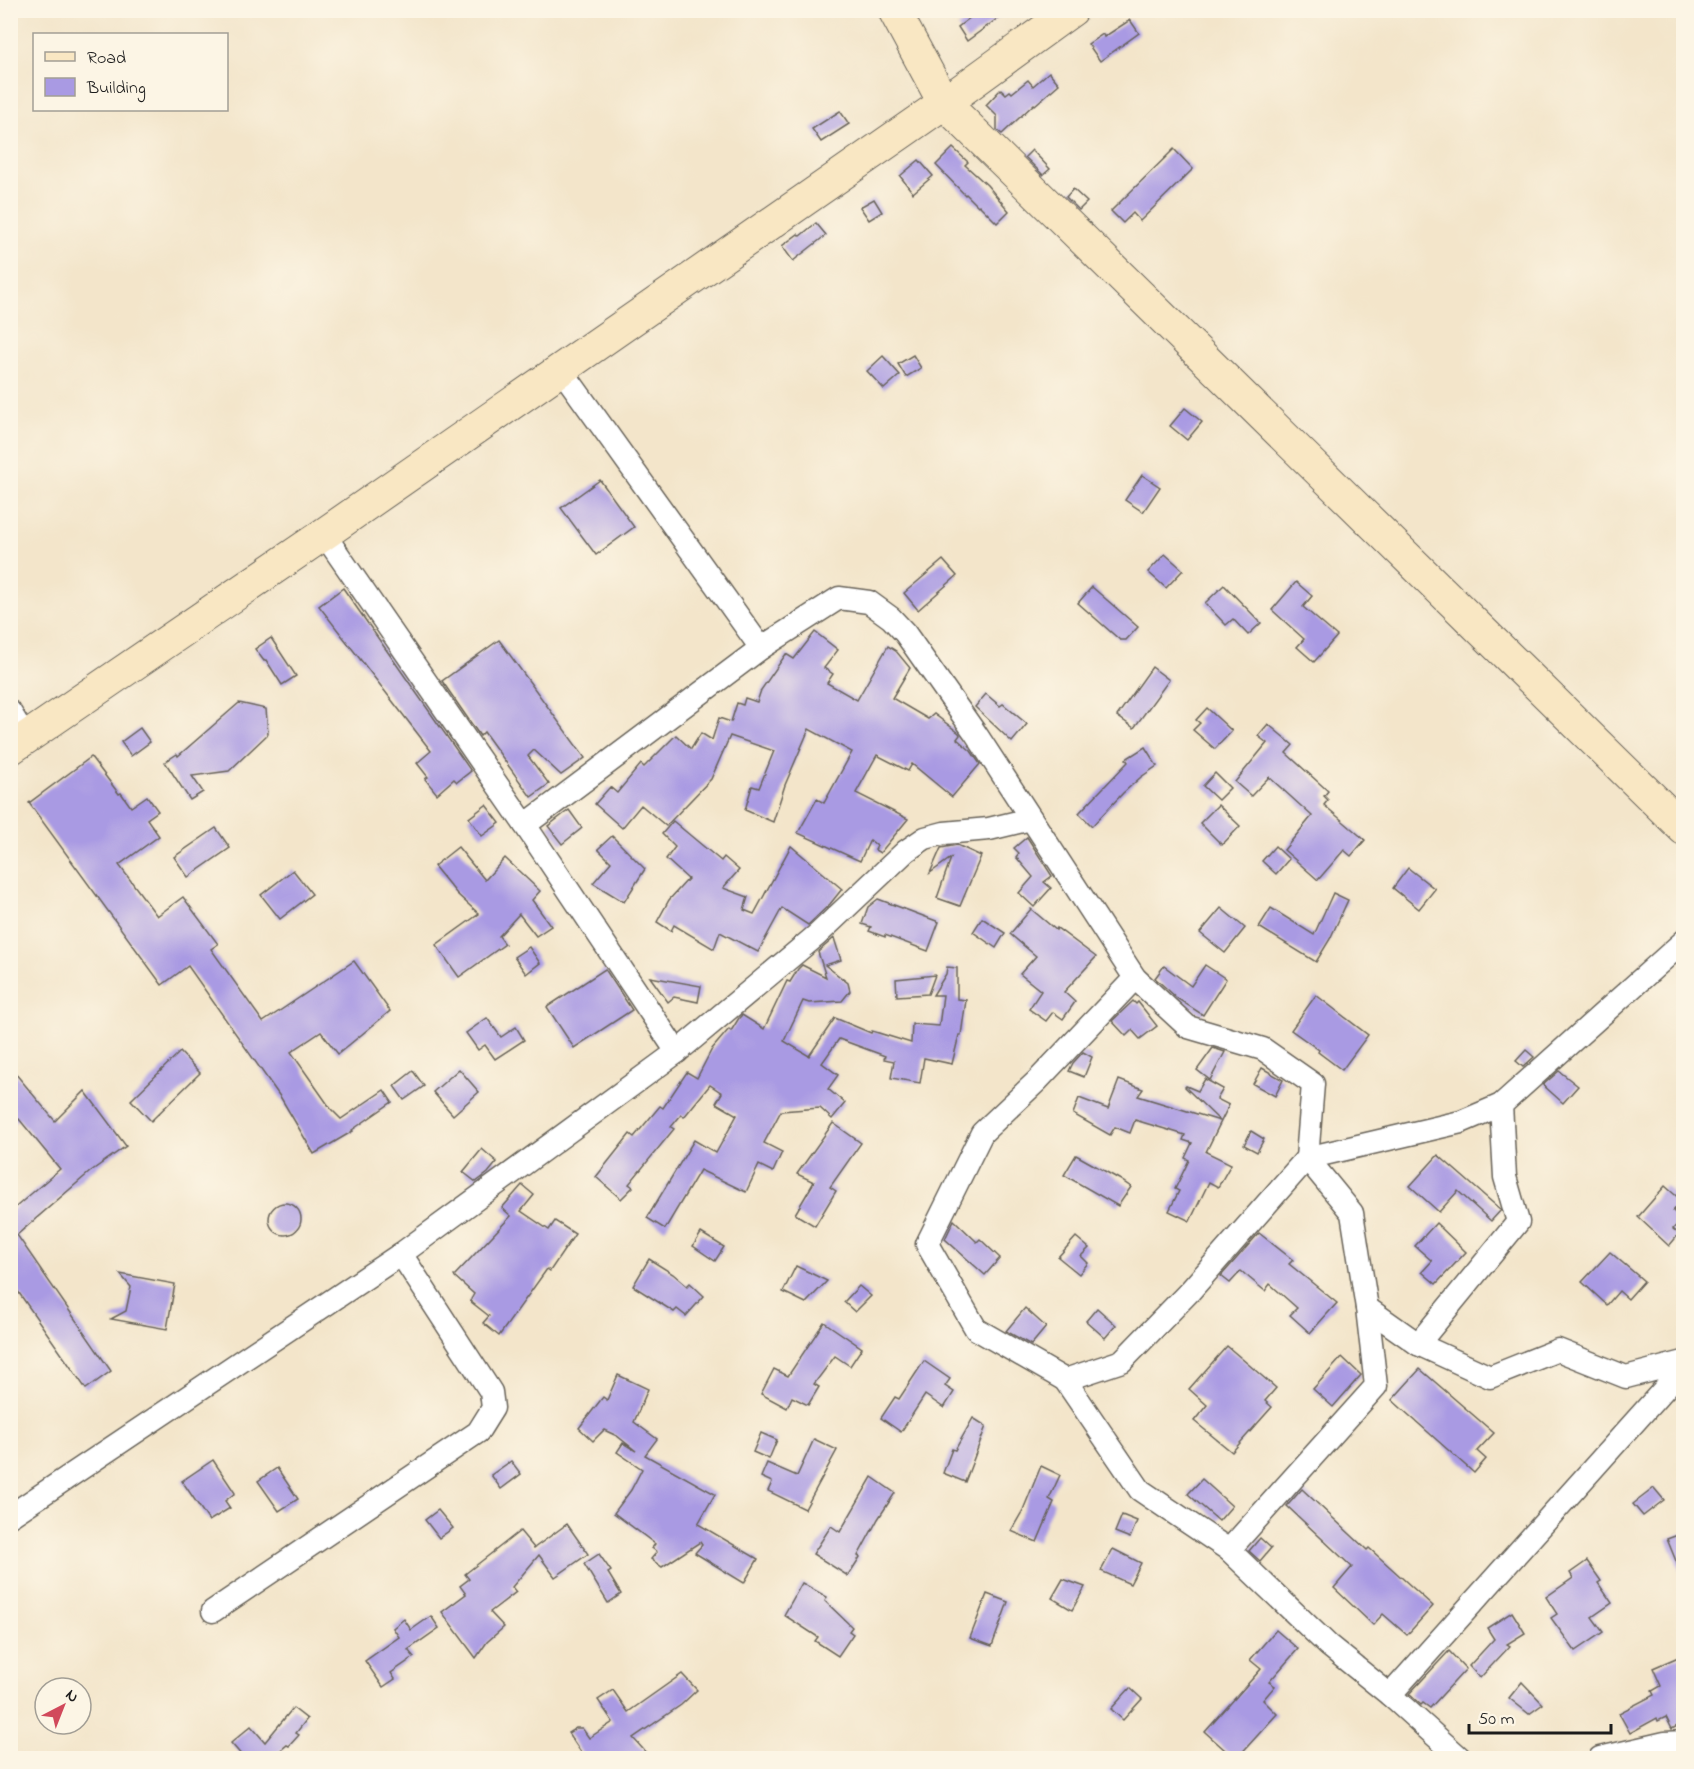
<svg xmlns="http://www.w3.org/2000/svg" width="1694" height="1769" font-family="'Indie Flower',sans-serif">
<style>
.building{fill:#a99ae3}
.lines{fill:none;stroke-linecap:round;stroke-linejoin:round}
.street-casing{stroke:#676259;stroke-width:25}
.secondary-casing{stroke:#676259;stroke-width:34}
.street{stroke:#fff;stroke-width:22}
.secondary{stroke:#f9e7c3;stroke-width:32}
</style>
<rect width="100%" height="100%" fill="#fcf5e5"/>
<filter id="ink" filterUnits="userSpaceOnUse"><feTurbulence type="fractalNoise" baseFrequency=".0167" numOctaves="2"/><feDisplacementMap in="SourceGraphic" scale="12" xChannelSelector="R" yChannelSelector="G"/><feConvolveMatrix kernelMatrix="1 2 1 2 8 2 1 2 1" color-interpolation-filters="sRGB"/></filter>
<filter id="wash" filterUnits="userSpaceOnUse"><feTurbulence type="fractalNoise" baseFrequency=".008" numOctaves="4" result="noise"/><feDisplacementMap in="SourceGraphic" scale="24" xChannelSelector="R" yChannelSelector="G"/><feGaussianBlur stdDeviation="1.35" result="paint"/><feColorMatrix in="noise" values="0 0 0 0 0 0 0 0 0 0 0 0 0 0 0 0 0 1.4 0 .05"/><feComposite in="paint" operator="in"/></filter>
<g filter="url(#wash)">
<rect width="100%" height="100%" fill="#f3e5ca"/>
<g id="blocks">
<!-- building -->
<g class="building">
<polygon points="980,10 1009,10 967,41 958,27"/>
<polygon points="1130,20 1139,33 1100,61 1088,44 1103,34 1104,37"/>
<polygon points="1049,72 1059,84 1035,105 1034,104 1002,134 997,130 997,116 986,105 1001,89 1006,94 1010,91 1012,93 1028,80 1033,86"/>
<polygon points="840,111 849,124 821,142 812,129"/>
<polygon points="953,148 968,162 965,165 987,185 1009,211 997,223 979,205 978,206 966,194 965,195 936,165"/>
<polygon points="1174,149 1193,169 1140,221 1133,213 1123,223 1111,211"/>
<polygon points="1032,150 1050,169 1043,175 1025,157"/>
<polygon points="919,160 933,176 913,193 900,176"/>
<polygon points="1073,189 1087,202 1079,210 1066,197"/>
<polygon points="874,199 882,212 869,220 860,207"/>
<polygon points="816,223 826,235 793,261 782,246 798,234 800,236"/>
<polygon points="913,355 921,368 906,377 898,364"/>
<polygon points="883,356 900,375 884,389 867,371"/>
<polygon points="1185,408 1202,422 1187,440 1170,426"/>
<polygon points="1142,475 1160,487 1143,512 1125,500"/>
<polygon points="600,480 634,527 596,555 561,508"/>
<polygon points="1165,554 1183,570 1166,588 1148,572"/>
<polygon points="943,560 957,576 918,610 904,593"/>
<polygon points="1296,582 1312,596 1303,607 1337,636 1314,662 1297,647 1304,639 1272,610"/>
<polygon points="1224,585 1261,623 1248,635 1233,619 1226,625 1205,603"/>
<polygon points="1092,587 1138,627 1126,640 1120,640 1078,603"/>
<polygon points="343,588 471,771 457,782 454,779 437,794 425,779 428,777 417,763 431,751 319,606"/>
<polygon points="815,632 838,650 824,668 833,674 827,683 857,700 888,646 896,651 910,668 892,698 928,719 934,714 959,733 960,735 957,739 971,751 980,764 952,797 912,764 908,771 877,755 856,793 908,819 880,853 875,850 877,846 870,840 860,861 798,833 817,799 824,803 852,752 809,729 785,785 773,822 745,810 752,786 759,788 774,751 730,736 711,779 666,826 641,805 622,828 595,804 610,787 617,793 641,764 644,767 676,735 691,749 701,733 712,740 719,718 731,722 737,703 743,705 745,698 757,702 761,690 786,654 794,659"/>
<polygon points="271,638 296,676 282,685 266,660 264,661 255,649"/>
<polygon points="499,640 585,758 561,775 534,750 528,756 549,784 531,797 484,732 480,736 442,681"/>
<polygon points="1152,667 1169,680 1134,728 1117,716"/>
<polygon points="986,694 1000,706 1003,704 1027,724 1012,742 975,707"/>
<polygon points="239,703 266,709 268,734 229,771 192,776 203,792 190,800 165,762 177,754 178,756"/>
<polygon points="1207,708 1232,731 1215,749 1193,730 1200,723 1196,720"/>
<polygon points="1268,724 1293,745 1286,753 1328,791 1324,796 1328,800 1324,805 1365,840 1351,856 1344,850 1318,880 1284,850 1312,816 1269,777 1251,796 1235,782 1267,743 1258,736"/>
<polygon points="140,728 150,742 131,756 121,742"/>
<polygon points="1145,747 1157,766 1141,777 1123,793 1092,826 1079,813 1128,762 1126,759"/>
<polygon points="91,757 119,794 121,793 131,807 147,796 158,811 147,819 159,836 119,865 157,916 183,897 218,944 211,949 263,1022 354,961 390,1011 338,1054 321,1032 291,1052 331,1109 341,1119 384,1090 392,1102 352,1130 353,1131 314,1154 281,1098 188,966 162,985 29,803"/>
<polygon points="1215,773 1230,788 1218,800 1203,786"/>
<polygon points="486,805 500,823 482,836 469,818"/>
<polygon points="1218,805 1240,826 1222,845 1200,823"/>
<polygon points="569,810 582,828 562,844 548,826"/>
<polygon points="673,821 721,861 724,857 739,870 723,888 748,897 744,910 754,914 791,846 842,889 830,904 808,925 782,908 758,952 720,932 714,949 674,925 671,931 657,922 669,900 688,879 666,859 675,847 662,834"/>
<polygon points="216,828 230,848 188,877 174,857"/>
<polygon points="612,836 645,869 624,902 593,883 611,862 598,849"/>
<polygon points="1027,837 1052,876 1044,882 1051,888 1034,907 1019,893 1033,877 1016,857 1019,853 1014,848"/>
<polygon points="957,845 981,856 960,906 937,898 951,858 930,873 941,848"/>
<polygon points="1275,846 1289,859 1276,874 1262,861"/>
<polygon points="458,847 485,880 505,858 540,891 532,900 551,926 536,936 519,914 499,936 505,944 459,977 436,945 479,914 457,894 434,866"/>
<polygon points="1408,868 1435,889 1419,909 1393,888"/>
<polygon points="293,870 312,894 280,919 261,895"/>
<polygon points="1333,893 1348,900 1330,939 1316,962 1259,927 1271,908 1314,935"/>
<polygon points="878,899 939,922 928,951 885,935 885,937 869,931 871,927 862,924 868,907"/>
<polygon points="1221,908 1245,928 1225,953 1200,933"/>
<polygon points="1031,909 1056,930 1057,928 1096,957 1064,992 1075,1002 1063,1019 1053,1012 1046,1021 1029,1009 1041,991 1020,974 1036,956 1010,934"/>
<polygon points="982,918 1005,933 996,948 973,932"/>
<polygon points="834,938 841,960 825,965 848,983 850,991 842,1001 809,1003 803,1001 784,1041 809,1056 835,1018 871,1033 872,1031 911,1043 912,1024 939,1026 943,995 933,995 946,974 947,967 957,968 957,999 966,1000 961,1035 959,1035 952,1064 924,1058 920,1083 891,1078 894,1061 884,1059 885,1056 839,1039 822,1063 838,1075 828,1089 845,1103 832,1119 820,1108 781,1111 764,1143 782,1152 773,1172 759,1165 746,1192 700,1170 665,1229 647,1218 694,1140 716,1153 737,1115 716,1103 722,1093 710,1085 684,1117 681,1115 671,1127 674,1129 629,1184 633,1187 621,1199 596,1177 630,1134 634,1137 660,1106 663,1108 687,1072 697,1078 712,1049 729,1029 731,1031 739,1018 742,1015 764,1029 787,981 790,982 798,969 802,965 826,977 818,952"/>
<polygon points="529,947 540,963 526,974 514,957"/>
<polygon points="1205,965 1226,979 1203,1015 1178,999 1155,978 1164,966 1191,986"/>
<polygon points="605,969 632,1010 574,1048 547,1007"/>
<polygon points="935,975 928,994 897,996 896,979"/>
<polygon points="650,977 701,986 698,1002 674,997 668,1002"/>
<polygon points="1316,995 1368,1035 1342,1070 1318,1052 1319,1050 1291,1030"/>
<polygon points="1133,1001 1136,1004 1138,1002 1157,1026 1140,1039 1132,1030 1126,1036 1112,1021"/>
<polygon points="487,1018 501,1037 516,1027 524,1040 495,1059 485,1045 478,1050 466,1033"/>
<polygon points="1213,1048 1225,1052 1210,1080 1197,1070"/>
<polygon points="1526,1050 1534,1057 1523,1067 1516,1061"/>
<polygon points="180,1052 200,1073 151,1121 131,1100"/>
<polygon points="1083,1052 1092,1057 1084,1077 1069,1071 1073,1063"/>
<polygon points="10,1067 55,1121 85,1091 126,1146 91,1171 17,1235 111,1371 86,1389 10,1280 10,1212 60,1169 19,1119 10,1125"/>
<polygon points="1262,1068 1283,1080 1275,1096 1253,1084"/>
<polygon points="459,1069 479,1092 453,1115 433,1092"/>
<polygon points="413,1071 424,1086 404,1100 394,1086"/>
<polygon points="1559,1071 1578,1086 1563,1103 1543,1085"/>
<polygon points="1205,1079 1223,1089 1217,1099 1229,1105 1206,1152 1231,1164 1218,1187 1209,1182 1190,1221 1169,1211 1179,1191 1175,1189 1189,1160 1185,1158 1192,1143 1183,1140 1185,1135 1135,1120 1130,1133 1115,1127 1110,1135 1073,1114 1079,1098 1108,1109 1119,1080 1143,1089 1138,1096 1220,1121 1185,1087 1186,1086 1198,1091"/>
<polygon points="833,1123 861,1143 830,1187 836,1191 815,1226 795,1214 814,1182 797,1174"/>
<polygon points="1251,1131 1264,1139 1257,1152 1244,1145"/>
<polygon points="482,1149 497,1162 488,1173 476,1182 463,1172"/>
<polygon points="1076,1155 1119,1179 1131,1187 1118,1206 1064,1175"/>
<polygon points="1438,1155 1501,1210 1491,1221 1458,1191 1439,1212 1410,1186"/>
<polygon points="522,1185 534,1195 521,1211 549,1230 555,1221 575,1234 550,1271 547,1269 499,1336 483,1323 489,1316 470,1301 474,1294 454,1276 511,1216 502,1208"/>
<polygon points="1665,1186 1682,1201 1673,1211 1682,1219 1673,1229 1679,1234 1669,1246 1638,1217"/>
<circle cx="285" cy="1219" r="16"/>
<polygon points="954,1220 977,1242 980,1239 1000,1258 985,1275 945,1239"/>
<polygon points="1436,1223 1466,1252 1436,1284 1422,1272 1432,1261 1415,1246"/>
<polygon points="701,1233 724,1247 715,1261 693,1246"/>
<polygon points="1259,1233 1293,1260 1289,1264 1337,1303 1310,1333 1290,1315 1297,1308 1270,1284 1265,1291 1241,1271 1230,1283 1221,1276"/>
<polygon points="1076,1237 1089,1248 1081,1256 1088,1263 1079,1274 1058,1257"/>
<polygon points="1610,1252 1644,1281 1628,1299 1619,1291 1607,1305 1582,1282"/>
<polygon points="649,1259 673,1274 687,1286 690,1283 704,1296 686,1316 677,1309 674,1312 633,1286"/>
<polygon points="796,1266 827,1281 806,1303 783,1292"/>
<polygon points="120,1274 175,1284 167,1329 111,1319 126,1311 131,1287"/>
<polygon points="859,1286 871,1296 855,1312 844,1302"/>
<polygon points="1025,1308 1046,1327 1031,1345 1006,1331"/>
<polygon points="1097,1308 1116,1325 1105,1338 1086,1321"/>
<polygon points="824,1322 862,1348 850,1366 835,1356 814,1384 819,1387 808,1405 792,1397 787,1408 761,1394 774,1369 788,1376"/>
<polygon points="1227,1346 1276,1388 1265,1401 1272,1407 1232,1452 1194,1421 1207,1405 1189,1389"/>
<polygon points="1342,1357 1361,1375 1333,1407 1313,1389"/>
<polygon points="924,1361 950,1379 945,1386 954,1392 944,1408 925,1395 901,1432 881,1418 895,1397 899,1399"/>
<polygon points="1420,1369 1494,1433 1477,1451 1486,1459 1474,1473 1392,1400"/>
<polygon points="618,1375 648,1389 634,1422 657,1439 645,1455 715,1494 698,1524 758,1559 744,1583 695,1553 702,1545 700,1542 662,1567 651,1559 657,1552 652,1548 655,1544 614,1513 631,1490 642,1469 617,1452 623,1443 636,1451 617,1436 604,1430 593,1441 579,1428 603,1397 607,1400"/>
<polygon points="973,1418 986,1426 965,1482 943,1473 952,1449 955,1450"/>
<polygon points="761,1433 777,1440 769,1459 753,1452"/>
<polygon points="814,1439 837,1450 805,1509 768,1491 772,1482 761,1477 767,1463 797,1476"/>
<polygon points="213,1460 235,1493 225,1501 230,1508 209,1521 182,1481"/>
<polygon points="511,1461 521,1474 501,1489 491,1475"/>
<polygon points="1041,1466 1060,1475 1049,1499 1054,1502 1037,1542 1011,1531 1023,1510"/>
<polygon points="277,1468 298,1499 279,1511 258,1481"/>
<polygon points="872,1477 895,1493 878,1519 858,1556 860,1557 848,1576 813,1554 831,1526 840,1532"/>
<polygon points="1202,1479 1232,1506 1219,1521 1188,1494"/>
<polygon points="1654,1488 1664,1500 1643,1516 1633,1504"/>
<polygon points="1302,1489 1367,1550 1369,1548 1433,1606 1407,1635 1383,1614 1373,1625 1334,1588 1352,1567 1287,1506"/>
<polygon points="438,1510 453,1528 439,1538 425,1520"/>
<polygon points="1122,1515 1137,1521 1130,1538 1115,1532"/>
<polygon points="567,1524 588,1554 555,1577 539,1555 512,1587 516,1592 490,1612 504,1627 487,1642 476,1658 442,1612 466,1594 460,1586 469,1579 465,1574 520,1531 534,1548"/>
<polygon points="1683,1533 1683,1578 1667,1539"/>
<polygon points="1260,1538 1271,1548 1260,1561 1249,1551"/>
<polygon points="1113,1549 1141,1563 1130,1584 1101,1571"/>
<polygon points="599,1554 611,1571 608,1573 621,1594 608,1603 584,1564"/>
<polygon points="1587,1561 1601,1581 1598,1583 1612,1603 1592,1617 1603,1632 1575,1651 1551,1618 1557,1614 1546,1597 1573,1578 1570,1573"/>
<polygon points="1063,1579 1085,1587 1072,1610 1052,1598"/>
<polygon points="802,1583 827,1597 825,1601 852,1627 849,1631 853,1634 838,1656 815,1641 818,1637 784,1615"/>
<polygon points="987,1594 1008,1602 992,1646 970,1638"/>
<polygon points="1512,1612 1525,1633 1507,1644 1510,1646 1480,1678 1469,1666 1494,1639 1487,1628"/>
<polygon points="431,1616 439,1628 408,1650 414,1657 391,1673 395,1679 383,1687 365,1661 399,1637 393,1628 404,1619 411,1630"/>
<polygon points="1276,1630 1298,1649 1269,1682 1275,1686 1263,1700 1277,1714 1237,1758 1234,1758 1205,1732 1261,1669 1250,1660"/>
<polygon points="1449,1651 1466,1669 1430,1708 1423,1703 1421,1705 1409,1694"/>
<polygon points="1683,1655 1683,1723 1672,1729 1666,1717 1658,1721 1657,1718 1630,1733 1619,1713 1654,1695 1652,1691 1661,1686 1653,1668"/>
<polygon points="682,1674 697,1690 681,1705 633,1738 651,1758 585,1758 568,1733 576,1728 582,1728 589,1738 613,1722 598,1700 613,1690 628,1712"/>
<polygon points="1522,1682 1543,1704 1529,1714 1509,1698"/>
<polygon points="1130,1688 1142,1699 1123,1720 1111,1709"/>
<polygon points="293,1708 307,1719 296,1733 299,1735 289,1746 287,1745 276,1754 279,1758 244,1758 231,1743 251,1726 265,1742"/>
</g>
</g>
</g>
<g filter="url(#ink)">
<use href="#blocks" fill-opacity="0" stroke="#676259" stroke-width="1.5"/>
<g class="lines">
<!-- street casing -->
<g class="street-casing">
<g id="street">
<polyline points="560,368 761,648"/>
<polyline points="324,534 525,825 677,1052"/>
<polyline points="10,712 26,738"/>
<polyline points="525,825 761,648 839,598 869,602 891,618 905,633 976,734 1135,978 1188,1027 1263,1049 1313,1084 1307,1158 1352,1213 1367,1308 1376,1386 1229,1550"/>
<polyline points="1135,978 1037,1081 982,1133 927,1244 976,1329 1065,1380 1140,1490 1229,1550 1328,1645 1390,1695 1460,1758"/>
<polyline points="1367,1308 1418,1344 1490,1377 1558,1350 1626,1377 1684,1362"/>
<polyline points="1418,1344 1518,1222 1505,1177 1501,1105"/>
<polyline points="1065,1380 1122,1361 1190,1291 1307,1158 1461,1122 1501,1105 1684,941"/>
<polyline points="10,1516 401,1254 677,1052 817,935 906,851 925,838 944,833 989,829 1031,819"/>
<polyline points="213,1611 478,1432 493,1408 491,1392 401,1254"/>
<polyline points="1390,1695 1684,1367"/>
<polyline points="1600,1758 1665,1743 1684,1742"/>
</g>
</g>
<!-- secondary casing -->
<g class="secondary-casing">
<g id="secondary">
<polyline points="894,10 944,103 1684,829"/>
<polyline points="10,749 324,534 944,103 1072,10"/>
</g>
</g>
<!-- street -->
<use href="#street" class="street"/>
<!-- secondary -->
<use href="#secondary" class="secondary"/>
</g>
</g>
<!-- margin -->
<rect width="1694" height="1769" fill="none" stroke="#fcf5e5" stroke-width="36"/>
<!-- legend -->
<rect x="33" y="33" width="195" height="78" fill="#fcf5e5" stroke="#a29e95" stroke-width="1.5"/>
<rect x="45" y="52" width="30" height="9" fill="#f9e7c3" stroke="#a29e95" stroke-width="1.5"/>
<text x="87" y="63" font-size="18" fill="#1c1c1c">Road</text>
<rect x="45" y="78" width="30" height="18" fill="#a99ae3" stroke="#a29e95" stroke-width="1.5"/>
<text x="87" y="93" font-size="18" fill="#1c1c1c">Building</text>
<!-- north arrow -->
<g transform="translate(63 1706) rotate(42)"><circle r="28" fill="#fcf5e5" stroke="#a29e95" stroke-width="1.5"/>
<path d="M0-4.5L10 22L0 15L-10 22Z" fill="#d1495b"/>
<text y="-9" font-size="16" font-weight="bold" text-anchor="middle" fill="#1c1c1c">N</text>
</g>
<!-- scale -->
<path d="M1469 1724v9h142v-9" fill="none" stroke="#1c1c1c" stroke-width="3"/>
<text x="1478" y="1724" font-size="18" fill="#1c1c1c" stroke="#fcf5e5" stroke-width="4.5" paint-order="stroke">50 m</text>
</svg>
